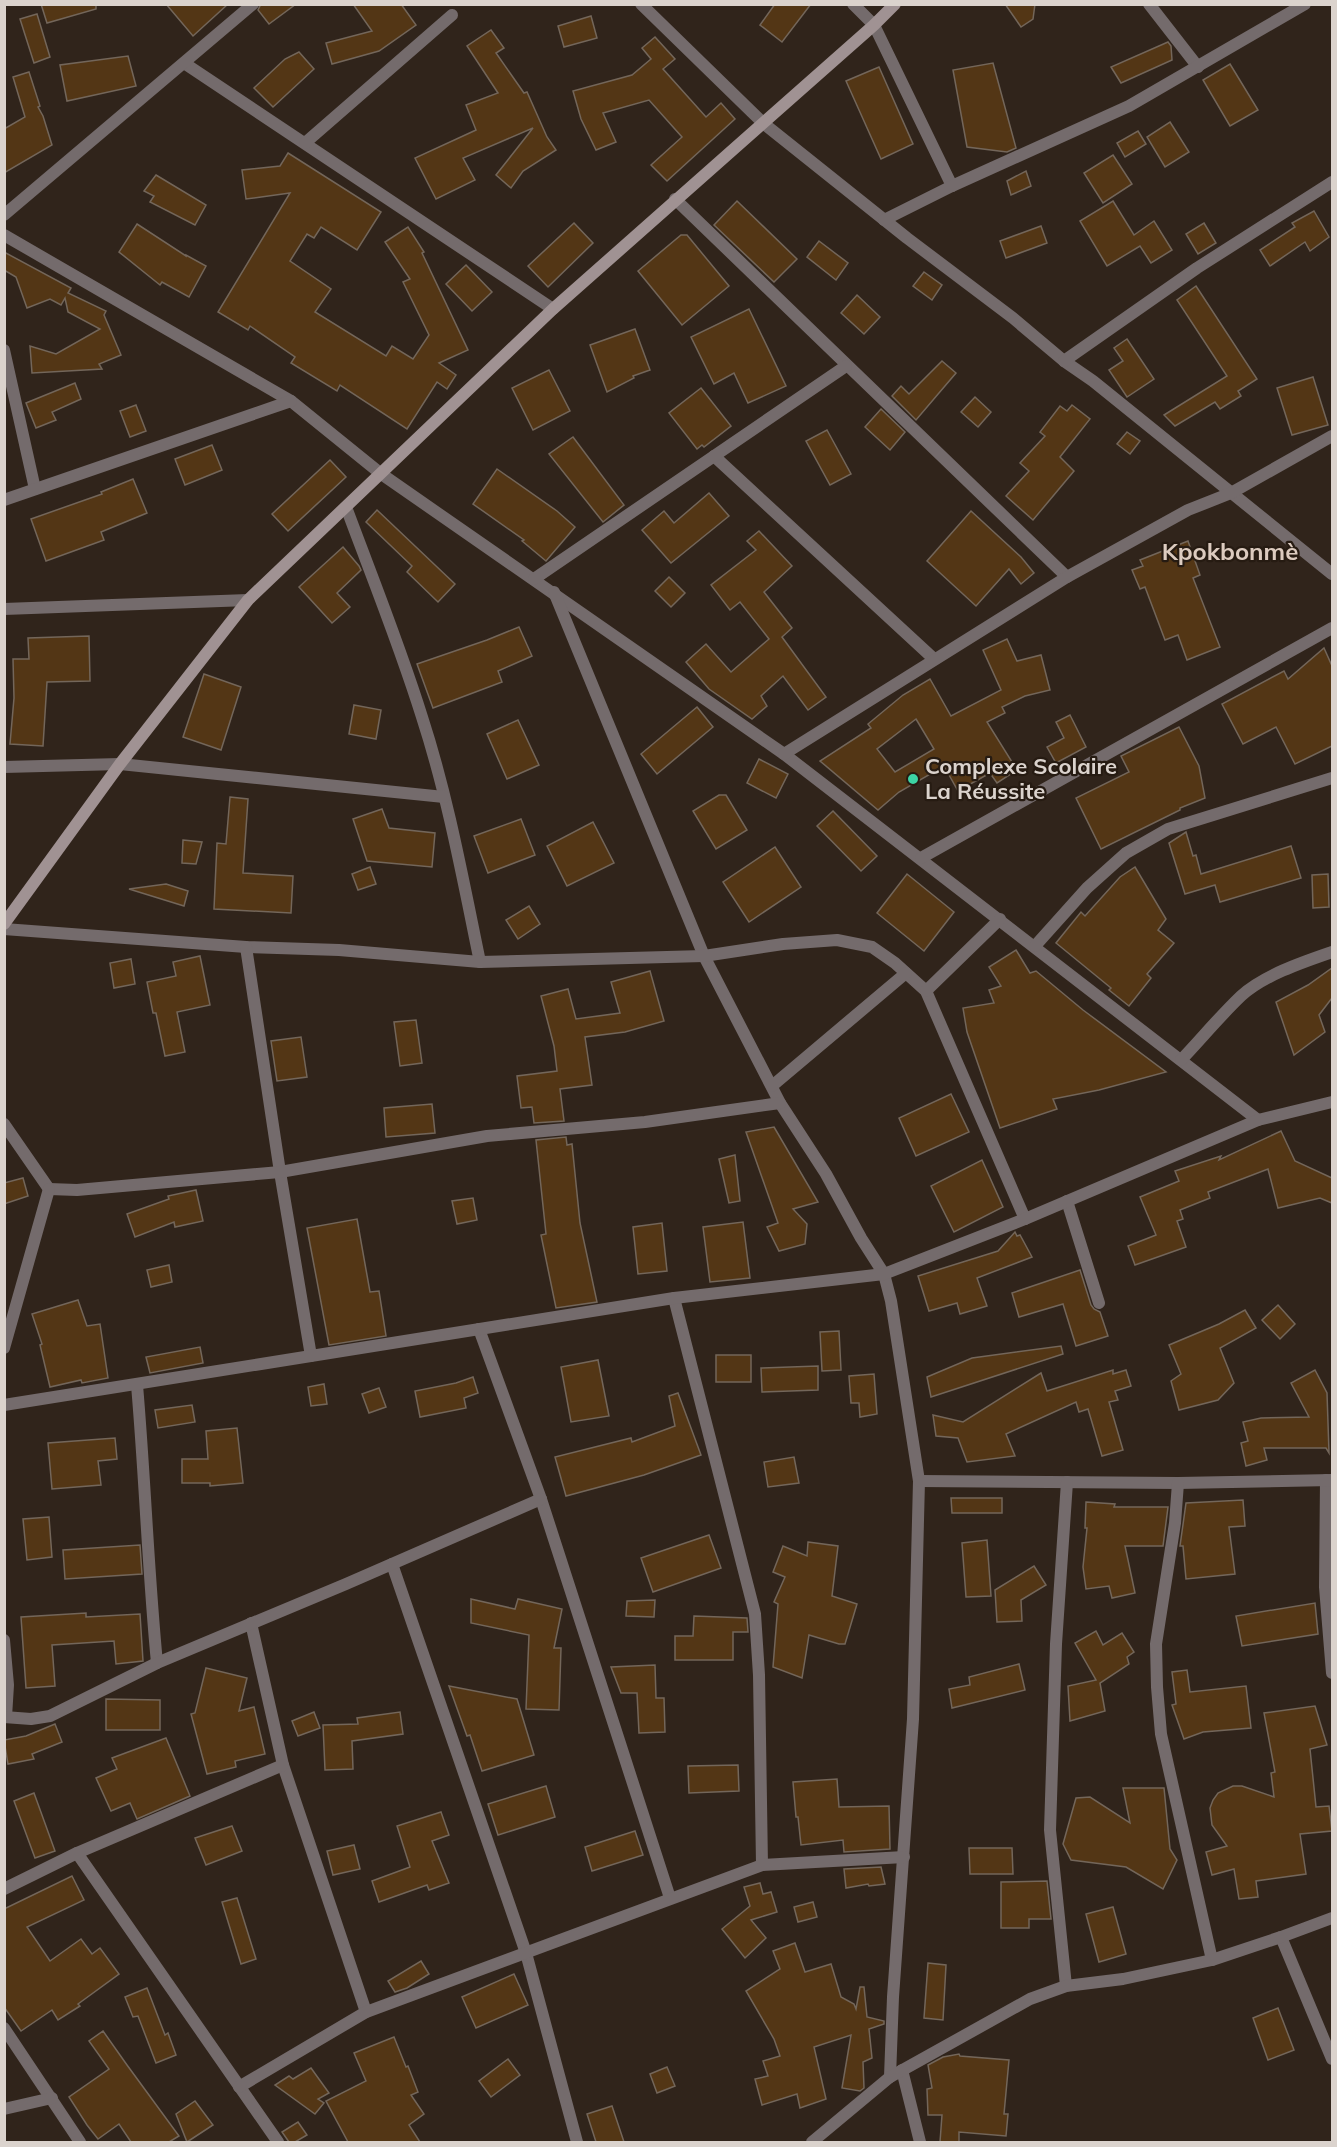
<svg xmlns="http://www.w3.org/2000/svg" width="1337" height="2147" font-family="Mulish,sans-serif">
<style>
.building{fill:#533615;stroke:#73665a;stroke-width:1.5;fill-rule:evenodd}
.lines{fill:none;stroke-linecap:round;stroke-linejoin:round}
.street{stroke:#746b6c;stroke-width:12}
.secondary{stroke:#a09293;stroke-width:12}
.poi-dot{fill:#3cd4a4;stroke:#261b12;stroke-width:2}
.labels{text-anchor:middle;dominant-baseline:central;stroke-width:4.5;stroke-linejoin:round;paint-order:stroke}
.poi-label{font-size:22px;font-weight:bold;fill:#dbd3cd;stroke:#261b12;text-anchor:start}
.neighbourhood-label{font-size:24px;font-weight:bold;fill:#dccbbf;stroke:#261b12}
</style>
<rect width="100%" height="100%" fill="#30241b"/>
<!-- building -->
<g class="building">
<polygon points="41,4 96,4 96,9 47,23"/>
<polygon points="166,4 228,4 193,36"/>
<polygon points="261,4 296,4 269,24 258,10"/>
<polygon points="353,4 401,4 416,25 379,51 332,64 326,43 372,31"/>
<polygon points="775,4 811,4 782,42 760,25"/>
<polygon points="1005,4 1035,4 1033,19 1021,27"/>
<polygon points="37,14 50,57 34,63 20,19"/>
<polygon points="591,16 597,38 564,47 558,26"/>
<polygon points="491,30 504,48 496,53 524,93 527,92 547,137 556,150 523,171 511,188 496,175 533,128 463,158 475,180 436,199 415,158 476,130 466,105 498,93 467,46"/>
<polygon points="655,37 675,59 663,69 706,117 721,103 735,119 667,181 651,165 682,137 649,100 603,113 616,142 596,150 581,119 573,91 632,75 651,59 642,48"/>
<polygon points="1168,42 1171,46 1172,60 1121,83 1111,67"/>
<polygon points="299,52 314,69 273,107 254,88 285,59"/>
<polygon points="128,56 136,86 67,101 60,65"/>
<polygon points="993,63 1016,148 1007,152 967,147 953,70"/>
<polygon points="1230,64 1258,110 1230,126 1203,80"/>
<polygon points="879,67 913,144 881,159 846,81"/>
<polygon points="29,72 40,106 38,107 43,116 52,145 4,173 4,129 25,117 13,77"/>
<polygon points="1170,122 1189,152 1165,167 1147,137"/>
<polygon points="1138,131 1146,144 1125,157 1117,143"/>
<polygon points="288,153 381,212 357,250 321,227 314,238 307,234 290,261 331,289 315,312 386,356 392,346 413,359 429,335 403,282 410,279 385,242 408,227 424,252 422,253 468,350 439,363 456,375 447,389 437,382 407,429 340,385 337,391 291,363 295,357 250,326 248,330 218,312 290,193 246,199 242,170 280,166"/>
<polygon points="1113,155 1132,184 1103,203 1084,173"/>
<polygon points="1026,171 1031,186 1011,195 1007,181"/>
<polygon points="156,175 206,205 195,225 150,202 154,196 144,191"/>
<polygon points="737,201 797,259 774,282 714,225"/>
<polygon points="1113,201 1134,235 1154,221 1172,250 1151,263 1140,246 1107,266 1080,221"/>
<polygon points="1314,211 1329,237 1310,251 1305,242 1270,266 1260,250 1295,227 1292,223"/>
<polygon points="574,223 593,243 548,287 528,266"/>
<polygon points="1204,223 1216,243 1198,254 1186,234"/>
<polygon points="137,224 186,256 186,255 206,266 189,297 162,282 160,285 119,252"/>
<polygon points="1041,226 1047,243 1006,258 1000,241"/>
<polygon points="681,235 687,235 729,286 682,325 638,271"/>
<polygon points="819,241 848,263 836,280 807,257"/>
<polygon points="4,252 71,288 68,293 106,311 104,315 121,355 99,364 102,369 32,373 30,346 56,354 100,329 68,312 65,298 61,305 50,299 27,308 16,277 4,270"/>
<polygon points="466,265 492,292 472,311 446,284"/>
<polygon points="924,272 942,285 932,300 913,286"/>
<polygon points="1196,286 1257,379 1238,391 1241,396 1220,409 1215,402 1175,426 1164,415 1227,376 1177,300"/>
<polygon points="857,295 880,317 864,334 841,313"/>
<polygon points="749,309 786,386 748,403 734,373 714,384 691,337"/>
<polygon points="635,329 650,370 633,376 634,378 607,392 590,345"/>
<polygon points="1127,339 1154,379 1127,397 1109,370 1123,361 1114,348"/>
<polygon points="942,361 956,373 916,420 892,396 901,386 909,394"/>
<polygon points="549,370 570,411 533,430 512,388"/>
<polygon points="1313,377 1328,425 1292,435 1277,388"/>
<polygon points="75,383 81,399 52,412 56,420 36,428 26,403"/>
<polygon points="701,388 731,426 704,447 702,445 697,449 669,413"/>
<polygon points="975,397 991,412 978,427 961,412"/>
<polygon points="136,405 146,431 130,437 120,411"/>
<polygon points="1072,405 1090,419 1060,457 1074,471 1033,520 1006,496 1029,471 1020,463 1045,436 1040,432 1060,406 1067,411"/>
<polygon points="881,409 905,432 890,450 865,427"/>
<polygon points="827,430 851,474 830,485 806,441"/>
<polygon points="1127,432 1140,441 1130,454 1117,444"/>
<polygon points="573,437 624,505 603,522 549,454"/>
<polygon points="212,445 222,470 185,485 175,459"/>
<polygon points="330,460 346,477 288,531 272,514"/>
<polygon points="497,469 557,511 575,527 546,561 522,541 524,540 473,504"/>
<polygon points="133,479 147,513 101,532 104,540 46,561 31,519 102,494 101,492"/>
<polygon points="709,493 729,516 671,563 642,530 664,511 674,523"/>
<polygon points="377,510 455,584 438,602 407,572 412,566 366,522"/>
<polygon points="971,511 1021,557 1034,573 1021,584 1009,569 976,606 927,561"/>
<polygon points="759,531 792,566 764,592 792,628 782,637 826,697 808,710 783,676 761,696 767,706 752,719 709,689 686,662 706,644 731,672 769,639 740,602 730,610 711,585 756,550 747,541"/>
<polygon points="1188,541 1200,575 1193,578 1220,647 1187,660 1178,635 1165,640 1145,587 1140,589 1132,570 1143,566 1140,560"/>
<polygon points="343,547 359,566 361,570 337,593 350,607 332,623 299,587"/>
<polygon points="669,577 685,593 671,607 655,591"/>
<polygon points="519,627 532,656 498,671 502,682 433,708 417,664 487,640"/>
<polygon points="89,636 90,681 47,682 43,746 10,744 14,698 13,659 29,659 28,638"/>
<path d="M1007 639 1017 661 1041 655 1050 690 1025 696 1002 707 1005 713 987 722 1017 770 997 783 990 773 958 791 944 766 899 792 878 810 820 761 871 728 868 724 903 695 930 679 951 716 1001 690 983 650ZM916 719 934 749 895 772 877 749Z"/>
<polygon points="1324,648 1332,666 1332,746 1295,764 1276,727 1243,744 1222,704 1284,671 1288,679"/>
<polygon points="204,674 241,687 221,750 183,737"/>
<polygon points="354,705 381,710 376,739 349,734"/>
<polygon points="697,707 713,727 657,774 641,754"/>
<polygon points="1070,715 1086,747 1056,763 1047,747 1064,738 1056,722"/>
<polygon points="518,720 539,765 507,779 487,734"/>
<polygon points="1179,727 1199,766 1205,798 1180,808 1180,810 1101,849 1076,798 1129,772 1121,756"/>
<polygon points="759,759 788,774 776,798 747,783"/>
<polygon points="719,795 726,795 747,830 716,849 693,811"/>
<polygon points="230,797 248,799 243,873 293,876 291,913 214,909 217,843 226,844"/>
<polygon points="382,809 389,828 435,833 432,867 367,861 353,819"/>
<polygon points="833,811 877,856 861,871 817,826"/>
<polygon points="521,819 535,855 488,873 474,836"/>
<polygon points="593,822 614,863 567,886 547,846"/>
<polygon points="1186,832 1193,856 1196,855 1201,874 1291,846 1301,878 1220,902 1215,885 1185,894 1169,843"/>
<polygon points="183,840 202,842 196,864 182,863"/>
<polygon points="775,847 801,887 749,922 723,882"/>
<polygon points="370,867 376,884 358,890 352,874"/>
<polygon points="1135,867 1166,919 1158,930 1174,943 1147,974 1151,978 1129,1006 1109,990 1111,988 1056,943 1081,912 1085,916 1120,877"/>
<polygon points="907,874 954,912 924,951 877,913"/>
<polygon points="1328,874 1329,907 1313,908 1312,875"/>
<polygon points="166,884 188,891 184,906 129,889"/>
<polygon points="529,906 540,924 518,939 506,920"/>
<polygon points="1016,950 1030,973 1036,971 1083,1010 1166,1072 1099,1090 1053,1099 1057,1109 1000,1128 967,1032 963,1008 994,1003 989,990 1001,986 989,967"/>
<polygon points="200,956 210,1005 177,1012 185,1052 165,1056 156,1013 153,1013 147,982 176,976 173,962"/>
<polygon points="131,959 135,984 114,988 110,963"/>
<polygon points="1332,968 1332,998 1319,1015 1325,1032 1294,1055 1276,1002 1308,985"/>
<polygon points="650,971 664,1021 625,1032 585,1037 592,1085 560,1089 564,1121 534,1123 532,1107 521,1108 517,1076 557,1071 554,1046 541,996 568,989 576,1019 620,1013 611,982"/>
<polygon points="416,1020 422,1063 400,1066 394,1022"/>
<polygon points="301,1037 307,1077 277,1081 271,1041"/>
<polygon points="951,1094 969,1132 916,1156 899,1118"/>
<polygon points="432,1104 435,1133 386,1137 384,1108"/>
<polygon points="774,1127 818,1202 793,1209 807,1224 805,1244 779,1251 767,1227 778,1223 746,1132"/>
<polygon points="1281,1131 1295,1161 1332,1178 1332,1203 1320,1198 1278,1208 1268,1169 1208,1192 1210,1198 1180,1210 1183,1219 1177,1221 1186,1247 1135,1265 1128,1246 1156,1235 1140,1197 1179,1181 1175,1171 1221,1156 1219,1160"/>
<polygon points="566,1137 567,1145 572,1144 580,1223 597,1302 556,1308 541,1235 546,1234 536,1140"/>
<polygon points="735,1155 740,1201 729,1203 719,1159"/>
<polygon points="982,1160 1003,1207 954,1232 931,1186"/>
<polygon points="23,1178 28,1196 4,1204 4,1183"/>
<polygon points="196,1190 203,1221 175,1227 174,1222 135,1237 127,1214 169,1199 168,1196"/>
<polygon points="473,1198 477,1220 457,1224 452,1201"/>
<polygon points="357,1219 370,1292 379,1291 386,1336 329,1345 307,1228"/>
<polygon points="743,1222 750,1278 710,1282 703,1227"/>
<polygon points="662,1223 667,1271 638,1274 633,1227"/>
<polygon points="1015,1232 1017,1236 1020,1235 1032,1257 977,1278 987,1306 960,1314 957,1303 929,1311 918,1276 998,1251"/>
<polygon points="169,1265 172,1282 151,1287 147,1270"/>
<polygon points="1080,1270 1091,1305 1094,1309 1100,1312 1108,1336 1076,1346 1063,1304 1019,1317 1012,1293"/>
<polygon points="78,1300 87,1326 100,1324 108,1378 82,1383 81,1380 50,1387 40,1345 42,1344 32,1314"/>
<polygon points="1278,1305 1295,1324 1280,1339 1262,1320"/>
<polygon points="1245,1310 1256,1328 1220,1348 1234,1383 1218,1400 1179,1410 1171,1381 1181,1374 1169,1345 1219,1324"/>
<polygon points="839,1331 841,1370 822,1371 820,1332"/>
<polygon points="1061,1346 1063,1354 931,1397 927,1377 972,1358"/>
<polygon points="200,1347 203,1363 150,1373 146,1357"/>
<rect x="716" y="1355" width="35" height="27"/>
<polygon points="598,1360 609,1416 571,1422 561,1367"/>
<polygon points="818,1366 818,1390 762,1392 761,1368"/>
<polygon points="1113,1370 1113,1374 1126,1370 1131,1386 1115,1391 1118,1400 1109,1402 1123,1450 1102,1456 1088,1409 1079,1412 1076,1402 1006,1434 1015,1456 967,1462 958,1438 936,1436 933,1415 963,1422 1041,1373 1047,1391"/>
<polygon points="1315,1370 1327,1393 1329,1453 1326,1448 1264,1448 1267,1460 1246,1466 1241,1443 1248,1441 1243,1422 1261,1418 1309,1417 1291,1383"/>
<polygon points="874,1374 877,1414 860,1417 859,1403 851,1403 849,1376"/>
<polygon points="473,1377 478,1393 464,1398 466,1408 420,1417 415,1391 456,1383"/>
<polygon points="324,1384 327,1404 311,1406 308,1387"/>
<polygon points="379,1388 386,1407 369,1413 362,1394"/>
<polygon points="678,1393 701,1455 644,1475 566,1496 555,1457 631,1438 632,1442 675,1426 669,1396"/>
<polygon points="192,1405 195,1422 158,1428 155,1410"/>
<polygon points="237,1428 243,1483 210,1486 210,1483 182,1483 182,1459 208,1459 206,1431"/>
<polygon points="115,1438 117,1459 98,1461 101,1485 52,1489 48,1443"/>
<polygon points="794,1457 799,1483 768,1487 764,1462"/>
<polygon points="951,1498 1002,1498 1002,1513 952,1513"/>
<polygon points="1243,1500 1245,1526 1229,1527 1235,1574 1186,1579 1183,1546 1180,1546 1186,1503"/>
<polygon points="1086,1502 1115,1504 1114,1507 1168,1507 1163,1546 1125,1546 1135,1593 1112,1598 1109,1586 1086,1589 1083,1567 1087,1528 1085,1528"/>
<polygon points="49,1517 52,1557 27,1560 23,1519"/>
<polygon points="709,1535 721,1568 653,1592 641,1558"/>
<polygon points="987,1540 991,1596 966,1597 962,1543"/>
<polygon points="808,1542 838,1546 832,1596 857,1604 845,1644 839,1644 809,1635 802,1678 773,1667 778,1604 774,1602 785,1577 773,1572 783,1546 807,1556"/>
<polygon points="140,1545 142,1574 65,1579 63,1550"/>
<polygon points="1034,1566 1046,1585 1021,1600 1022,1621 997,1622 995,1590"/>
<polygon points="471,1599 515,1609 518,1599 562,1609 554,1648 561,1648 559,1710 526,1709 529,1635 471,1623"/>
<polygon points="655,1600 654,1617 626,1616 627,1601"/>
<polygon points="1315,1603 1318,1634 1242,1646 1236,1616"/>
<polygon points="86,1613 86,1617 140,1614 143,1661 116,1664 114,1641 52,1645 55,1686 26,1688 21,1617"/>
<polygon points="694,1616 747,1618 748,1632 733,1632 733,1660 675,1660 675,1636 693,1636"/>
<polygon points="1096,1631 1103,1645 1122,1633 1134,1652 1127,1657 1129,1664 1100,1683 1105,1711 1070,1721 1068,1686 1096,1680 1075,1643"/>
<polygon points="1019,1664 1025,1690 952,1708 949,1689 970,1685 969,1677"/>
<polygon points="655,1665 656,1698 664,1698 665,1732 639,1733 637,1693 621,1693 611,1667"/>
<polygon points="206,1668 247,1678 239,1711 254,1707 265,1754 235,1761 236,1767 207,1774 191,1714 195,1713"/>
<polygon points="1187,1670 1190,1692 1246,1686 1251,1728 1203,1732 1184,1739 1172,1705 1176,1704 1172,1672"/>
<polygon points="449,1686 517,1699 534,1755 482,1771 470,1735 467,1736"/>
<polygon points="106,1699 160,1700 160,1730 106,1730"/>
<polygon points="1315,1706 1327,1745 1310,1749 1316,1807 1329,1806 1332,1831 1300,1834 1306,1874 1256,1881 1258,1897 1239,1899 1234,1869 1212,1875 1206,1852 1227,1846 1212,1825 1210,1808 1213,1800 1218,1793 1233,1786 1242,1786 1274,1797 1271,1773 1275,1772 1264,1713"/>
<polygon points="314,1712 320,1728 298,1736 292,1721"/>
<polygon points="400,1712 403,1734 352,1741 353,1769 325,1770 323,1725 358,1724 357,1718"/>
<polygon points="55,1724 62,1742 32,1754 34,1759 8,1764 4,1740 26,1736"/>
<polygon points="166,1738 190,1796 137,1819 130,1803 111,1811 96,1778 117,1769 112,1758"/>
<polygon points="738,1765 739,1791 689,1793 688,1766"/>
<polygon points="837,1779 839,1807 889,1806 890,1849 844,1852 843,1840 801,1845 798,1817 796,1817 793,1782"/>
<polygon points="546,1786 555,1817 498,1835 488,1804"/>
<polygon points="1123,1788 1164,1788 1170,1849 1177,1860 1163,1889 1126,1867 1071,1860 1063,1844 1076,1798 1090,1797 1130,1823"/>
<polygon points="34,1793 55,1851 35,1858 14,1801"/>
<polygon points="441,1812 449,1835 432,1841 449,1883 429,1890 427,1885 379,1902 372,1881 410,1867 397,1826"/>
<polygon points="232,1826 242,1851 206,1865 195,1838"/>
<polygon points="635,1831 643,1855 592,1871 585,1847"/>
<polygon points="354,1845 360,1869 333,1875 327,1851"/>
<polygon points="969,1848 1012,1848 1013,1874 970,1874"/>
<polygon points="881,1867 885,1884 869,1886 868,1884 846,1888 844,1869"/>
<polygon points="72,1876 84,1900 27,1927 50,1961 81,1939 92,1954 100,1948 119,1974 78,2004 80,2006 58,2020 52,2010 21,2031 4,2007 4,1909"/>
<polygon points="1047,1881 1051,1919 1029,1919 1029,1928 1001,1928 1001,1882"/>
<polygon points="760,1883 763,1894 771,1892 777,1912 751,1920 766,1938 745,1958 722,1929 750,1906 744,1887"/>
<polygon points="237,1898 256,1959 241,1964 222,1902"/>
<polygon points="813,1902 817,1917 798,1922 794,1907"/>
<polygon points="1113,1907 1126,1954 1099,1962 1086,1914"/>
<polygon points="795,1943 805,1972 831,1964 841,1997 854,2004 856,2009 860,1987 864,1987 867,2017 884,2021 884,2024 869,2029 872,2058 863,2062 864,2088 860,2091 842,2088 851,2035 814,2047 826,2099 800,2108 797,2094 762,2105 755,2079 768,2076 763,2061 780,2056 774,2039 746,1991 780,1969 773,1951"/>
<polygon points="421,1961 429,1974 407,1988 395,1992 388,1981"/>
<polygon points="928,1963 946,1965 943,2020 924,2018"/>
<polygon points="514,1974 528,2005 476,2028 462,1997"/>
<polygon points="147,1988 165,2035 168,2033 176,2055 156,2063 138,2016 133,2017 125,1997"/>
<polygon points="1278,2008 1294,2050 1268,2060 1253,2018"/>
<polygon points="103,2031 127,2065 179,2136 169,2142 131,2142 119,2124 98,2139 87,2125 69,2097 109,2069 89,2041"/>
<polygon points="394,2037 406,2067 408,2066 418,2092 411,2095 424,2114 409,2125 420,2142 348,2142 326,2101 366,2081 354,2053"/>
<polygon points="959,2054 960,2056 1009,2060 1004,2114 1008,2114 1006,2136 959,2132 959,2142 940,2142 942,2115 928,2115 927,2089 932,2088 928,2065 943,2057"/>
<polygon points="508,2059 520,2075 491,2097 479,2081"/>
<polygon points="667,2067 675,2086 657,2093 650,2074"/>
<polygon points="311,2068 329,2093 318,2099 324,2103 315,2114 275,2085 289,2076 293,2079"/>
<polygon points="195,2101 213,2125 187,2142 176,2114"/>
<polygon points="612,2106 624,2142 596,2142 587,2114"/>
<polygon points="298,2122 307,2135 295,2142 289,2142 282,2132"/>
</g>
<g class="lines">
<!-- street -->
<g class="street">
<polyline points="641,4 763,123 907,238 1013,318 1064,361 1093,381 1332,574"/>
<polyline points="853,4 874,25 952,186"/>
<polyline points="1149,4 1198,67"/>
<polyline points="184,63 553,309"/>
<polyline points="305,143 452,15"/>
<polyline points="675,199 1067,577"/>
<polyline points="4,215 253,4"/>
<polyline points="884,220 952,186 1129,106 1305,4"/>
<polyline points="4,235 291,401 380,473 784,754 1258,1120"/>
<polyline points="4,350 35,489"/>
<polyline points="1064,361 1197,268 1332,182"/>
<polyline points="714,456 934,659"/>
<polyline points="4,500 291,401"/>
<path d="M346 507C372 577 400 646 422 717 448 797 463 880 480 962"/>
<polyline points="534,579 846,366"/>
<polyline points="554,592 704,956 780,1103 826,1174 861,1238 884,1274 891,1301 919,1481 913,1719 893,1997 890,2077"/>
<polyline points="4,609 248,600"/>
<polyline points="784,754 1067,577 1188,510 1231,493 1332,436"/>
<polyline points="4,767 120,764 444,797"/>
<polyline points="921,858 1332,628"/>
<polyline points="4,929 246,947 339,950 480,962 704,956 783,944 837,940 872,947 895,963 926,991 1025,1219"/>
<polyline points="1035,946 1087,888 1126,853 1168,829 1332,778"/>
<polyline points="246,947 280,1172 311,1356"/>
<polyline points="926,991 1000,919"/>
<path d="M1181 1060C1201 1039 1220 1016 1241 996 1264 975 1303 962 1332 952"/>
<polyline points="772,1086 906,973"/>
<polyline points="4,1124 49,1189"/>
<polyline points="49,1189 77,1190 280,1172 487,1136 645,1122 780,1103"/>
<polyline points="1067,1201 1099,1303"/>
<polyline points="674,1298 755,1614 759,1675 762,1865"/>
<polyline points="479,1329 541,1499 670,1898"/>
<polyline points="4,1348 49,1189"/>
<path d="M137 1385C145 1478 148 1570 157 1663"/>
<polyline points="4,1405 674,1298 884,1274 1025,1219 1258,1120 1332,1102"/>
<polyline points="1326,1480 1325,1587 1332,1673"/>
<polyline points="919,1481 1178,1483 1332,1480"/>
<polyline points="1178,1483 1175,1523 1156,1644 1157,1687 1161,1734 1212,1960"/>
<polyline points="392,1564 526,1953 577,2142"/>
<polyline points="251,1623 283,1765 366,2012"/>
<polyline points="4,1640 8,1685 6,1717"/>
<polyline points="4,1717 31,1719 50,1716 157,1663 346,1584 541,1499"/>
<polyline points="77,1853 278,2142"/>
<polyline points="4,1889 77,1853 283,1765"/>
<polyline points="1281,1937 1332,2059"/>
<polyline points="1066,1986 1050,1830 1056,1644 1067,1482"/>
<polyline points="4,2028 80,2142"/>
<polyline points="902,2070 920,2142"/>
<polyline points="239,2087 366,2012 762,1865 904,1857"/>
<polyline points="4,2109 52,2098"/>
<polyline points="812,2142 890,2077 1030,1999 1066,1986 1123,1979 1212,1960 1281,1937 1332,1918"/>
</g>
<!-- secondary -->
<polyline class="secondary" points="4,924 120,764 248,600 553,309 874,25 895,4"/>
</g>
<!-- markers -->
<circle class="poi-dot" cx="913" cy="779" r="6"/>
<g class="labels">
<!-- poi labels -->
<g class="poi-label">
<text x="925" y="766">Complexe Scolaire<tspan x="925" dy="25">La Réussite</tspan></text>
</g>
<!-- neighbourhood labels -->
<g class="neighbourhood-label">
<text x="1230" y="551">Kpokbonmè</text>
</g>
</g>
<!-- border -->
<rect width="1337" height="2147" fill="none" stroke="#dbd3cd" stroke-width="12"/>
</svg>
